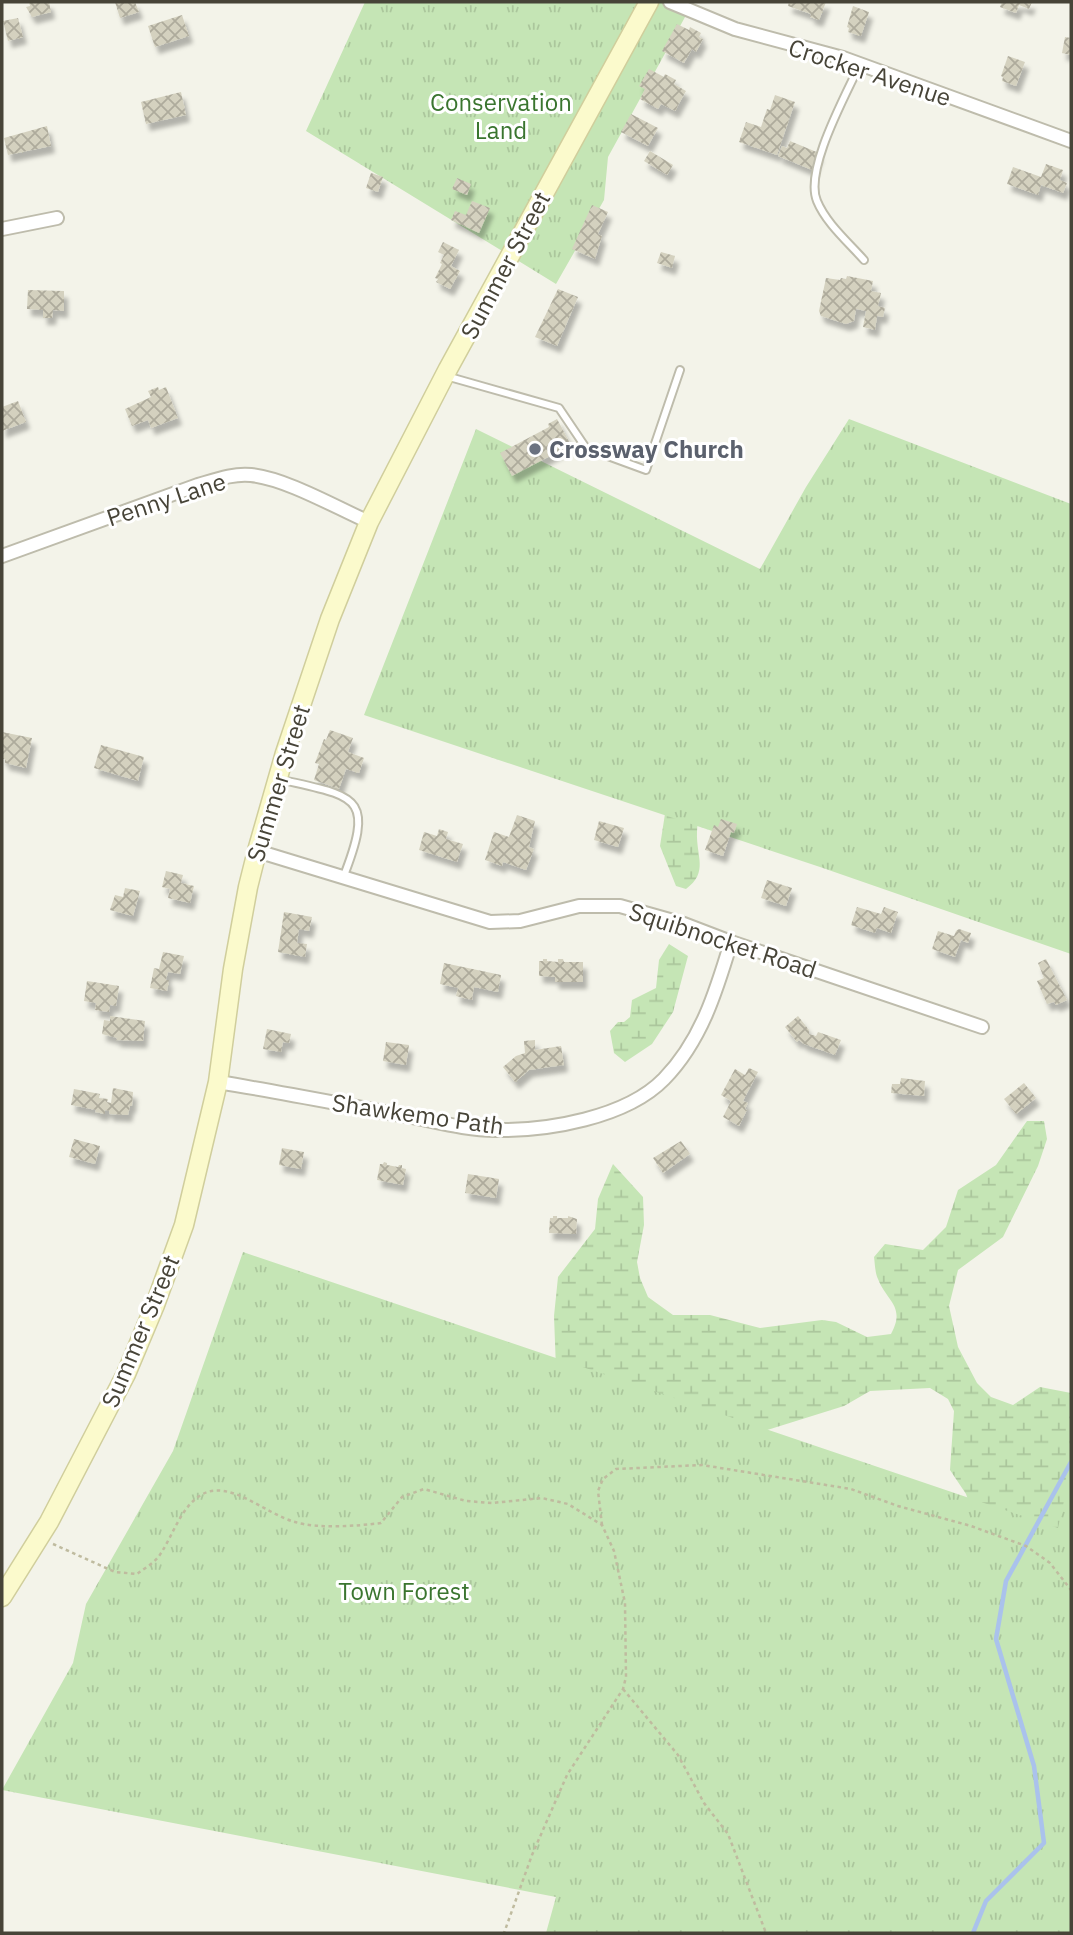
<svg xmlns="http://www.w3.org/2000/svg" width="1073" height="1935" font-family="'IBM Plex Sans',sans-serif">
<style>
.wetland{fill:url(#wetland-marsh)}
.park{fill:url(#park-tufts)}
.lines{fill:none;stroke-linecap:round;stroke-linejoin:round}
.stream{stroke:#aac2ec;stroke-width:4.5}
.building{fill:url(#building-cross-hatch);filter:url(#shadow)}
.lane-casing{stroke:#bebcac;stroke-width:10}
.street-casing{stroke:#bebcac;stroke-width:16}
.secondary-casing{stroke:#d0ce9c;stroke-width:21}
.path{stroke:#bfbb9f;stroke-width:2.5;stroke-dasharray:3.5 3.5;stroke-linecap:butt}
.lane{stroke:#fff;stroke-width:6}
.street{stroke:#fff;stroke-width:12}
.secondary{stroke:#fbfacc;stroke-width:18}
.worship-dot{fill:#6b7280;stroke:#fff;stroke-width:2.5}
.labels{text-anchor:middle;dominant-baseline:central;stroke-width:6;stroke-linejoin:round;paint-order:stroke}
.street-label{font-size:24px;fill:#474438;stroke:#fff}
.park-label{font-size:24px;fill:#3a752f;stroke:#fff}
.worship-label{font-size:24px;font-weight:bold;fill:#5b616d;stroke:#fff;text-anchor:start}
</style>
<defs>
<pattern id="wetland-marsh" width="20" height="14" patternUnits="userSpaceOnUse" patternTransform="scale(1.75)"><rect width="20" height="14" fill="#c5e5b5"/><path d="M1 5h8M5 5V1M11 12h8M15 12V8" fill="none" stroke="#abc69c"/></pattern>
<pattern id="park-tufts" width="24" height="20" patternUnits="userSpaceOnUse" patternTransform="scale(1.75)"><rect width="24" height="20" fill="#c5e5b5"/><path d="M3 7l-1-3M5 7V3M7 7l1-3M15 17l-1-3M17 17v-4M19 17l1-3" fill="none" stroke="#abc69c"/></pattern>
<pattern id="building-cross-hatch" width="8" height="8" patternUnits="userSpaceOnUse" patternTransform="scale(1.75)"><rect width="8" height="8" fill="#d4d1bf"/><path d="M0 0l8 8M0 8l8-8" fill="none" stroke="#aeab9c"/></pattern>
<filter id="shadow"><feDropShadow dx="4" dy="7" stdDeviation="2" flood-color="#0004"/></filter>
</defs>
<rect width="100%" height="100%" fill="#f3f3e9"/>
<!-- wetland -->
<g class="wetland">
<path d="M669 788 706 794C703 806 697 820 697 832 696 857 709 872 686 889L676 886 660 846Z"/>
<polygon points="669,944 688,956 673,1012 652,1044 625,1062 614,1053 610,1031 618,1022 624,1022 630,1017 632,1000 656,988 659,960"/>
<path d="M1027 1121H1044L1047 1139 1038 1166 1003 1237 958 1270 949 1306 958 1347 977 1383 991 1397 1013 1405 1040 1387 1071 1393V1801L966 1494 950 1470 954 1411 948 1399 930 1388 870 1391 844 1406 764 1431 556 1369 554 1316 558 1277 595 1229 598 1199 613 1164 643 1197 644 1225 637 1262 640 1278 648 1297 673 1315H710L760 1328 822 1320 836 1322 867 1337 891 1334C906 1306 887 1302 878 1279 875 1273 875 1264 874 1257L885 1244 923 1250 946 1227 958 1190 996 1165Z"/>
</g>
<!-- park -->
<g class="park">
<polygon points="365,2 690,2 690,8 608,157 604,200 556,284 306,131"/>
<polygon points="849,419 1071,504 1071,954 820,867 364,715 476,429 760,569 806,487"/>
<polygon points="243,1252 1058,1528 1071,1469 1071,1933 546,1933 556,1897 2,1790 73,1663 86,1604 173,1451"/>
</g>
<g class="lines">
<!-- stream -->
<polyline class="stream" points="973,1933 986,1901 1044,1843 1034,1766 996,1639 1006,1581 1071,1462"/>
</g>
<!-- building -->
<g class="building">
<polygon points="29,2 49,2 51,12 32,17 26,7 30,6"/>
<polygon points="115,2 135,2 139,12 120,18"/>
<polygon points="789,2 826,2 819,20 810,17 811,14 788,6"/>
<polygon points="1002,2 1032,2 1029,9 1019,5 1016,13 1000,7"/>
<polygon points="853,6 869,12 861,36 848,32 849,28 847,27"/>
<polygon points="182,15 189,36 155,47 148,26"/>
<polygon points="18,18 23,37 8,41 3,21"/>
<polygon points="677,24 689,30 690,27 701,33 699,37 703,39 696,52 692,49 684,63 662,51"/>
<polygon points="1065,37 1071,38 1071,55 1062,53"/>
<polygon points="1008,56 1025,62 1016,86 1002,81 1003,77 1001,76"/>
<polygon points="649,69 664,77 665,74 676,80 674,84 686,91 675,111 661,104 658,109 640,99 645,89 639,86"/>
<polygon points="181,92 186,115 146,124 141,102"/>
<polygon points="775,95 795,102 777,155 739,142 746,122 761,127 767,109 770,110"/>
<polygon points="631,114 658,128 648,146 621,132"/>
<polygon points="47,126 51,146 8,155 4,138"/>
<polygon points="790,141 819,153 812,170 778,156 782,146 787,148"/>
<polygon points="650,151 673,165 667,175 644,161"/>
<polygon points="1046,164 1063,170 1060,180 1067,183 1063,193 1041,185 1038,195 1007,184 1013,167 1041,177"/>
<polygon points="371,173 383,177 378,192 366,188"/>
<polygon points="457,178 471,184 467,195 452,189"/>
<polygon points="472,201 490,208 479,233 451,220 455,211 466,215"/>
<polygon points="592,205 608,212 598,234 602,236 595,259 572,249"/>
<polygon points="443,242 459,250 451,266 460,271 450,289 436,282 438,279 435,278 442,264 440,263 444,255 438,252"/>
<polygon points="661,252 675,256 672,268 657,263"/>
<polygon points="847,276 873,281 871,291 881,293 878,306 885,308 883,317 877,316 875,330 863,327 866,311 856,309 854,321 846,324 821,316 819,311 826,278 840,280 841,278 846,279"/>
<polygon points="558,289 578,297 557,346 535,337"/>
<polygon points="28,290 64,291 64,311 53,310 52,318 43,318 43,310 27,309"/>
<polygon points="158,387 159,390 166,387 178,418 151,428 148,420 132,426 125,409 151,397 148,391"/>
<polygon points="18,401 26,422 2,431 2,407"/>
<polygon points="557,419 571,445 512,476 500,453 549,427 548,424"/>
<polygon points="330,730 353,738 348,752 364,758 359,773 346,769 339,789 314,780 319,764 315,763 324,739 326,740"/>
<polygon points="2,732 32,738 26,768 5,763 5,759 2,759"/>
<polygon points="101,745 144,757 138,781 94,768"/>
<polygon points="517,815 535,821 529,847 534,849 526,870 503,862 502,866 485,860 494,832 509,837"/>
<polygon points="721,819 737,824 734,833 731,832 723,856 705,850 714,825 718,827"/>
<polygon points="599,821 624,828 618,847 594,840"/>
<polygon points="439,829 448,832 446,839 463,844 457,862 419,850 424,832 437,836"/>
<polygon points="166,871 183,875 181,883 194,886 190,903 168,898 170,889 162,887"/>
<polygon points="767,880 792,888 786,906 761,898"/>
<polygon points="125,888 140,891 133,916 110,910 115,895 123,897"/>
<polygon points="857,907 881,914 884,907 898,912 891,933 877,928 875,933 851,925"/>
<polygon points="284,912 312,917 309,931 299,929 297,943 307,944 305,957 278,952"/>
<polygon points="959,929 971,933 968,943 961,940 955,957 932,949 938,931 954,936 956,931"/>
<polygon points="163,952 184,956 180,974 168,972 166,980 169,980 167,991 150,988 154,968 159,969"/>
<polygon points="543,959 547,959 547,961 558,962 558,959 563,959 564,962 583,962 583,982 555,982 555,977 539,976 539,961 543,961"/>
<polygon points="1046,959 1067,1000 1056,1005 1054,1002 1047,1004 1037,981 1044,978 1038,963"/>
<polygon points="444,963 501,975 498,992 474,987 472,1000 456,996 458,988 440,984"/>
<polygon points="87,981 119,986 116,1006 110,1005 109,1012 95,1010 96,1003 84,1001"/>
<polygon points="110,1016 145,1021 143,1041 116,1040 117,1038 102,1034 104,1020 110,1021"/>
<polygon points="798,1016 809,1030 809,1034 816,1036 818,1032 841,1040 835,1055 804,1044 799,1040 797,1042 785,1027"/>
<polygon points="267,1029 291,1034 289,1043 283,1042 281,1052 263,1049"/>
<polygon points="535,1040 535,1050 561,1046 564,1065 529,1070 515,1082 503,1067 516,1056 525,1053 524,1041"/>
<polygon points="386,1042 409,1045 406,1065 383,1061"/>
<polygon points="749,1068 758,1072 743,1101 748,1103 745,1109 747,1110 739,1126 723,1117 731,1101 721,1095 735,1069 745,1075"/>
<polygon points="901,1078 925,1081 924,1096 891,1093 892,1084 900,1084"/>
<polygon points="1024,1083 1036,1098 1016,1114 1004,1099"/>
<polygon points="113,1088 133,1092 132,1106 130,1106 128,1115 109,1114 109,1111 105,1110 105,1114 95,1112 96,1110 71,1105 74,1089 100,1094 99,1098 108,1099 107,1102 111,1103"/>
<polygon points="74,1139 100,1146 95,1164 69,1157"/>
<polygon points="681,1141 690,1154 663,1173 653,1158"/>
<polygon points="282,1148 304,1152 301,1169 279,1165"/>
<polygon points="384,1162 387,1163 387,1165 398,1167 399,1165 402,1165 402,1168 406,1169 403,1185 377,1180 380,1164 383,1164"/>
<polygon points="468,1174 499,1179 496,1198 465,1193"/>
<polygon points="553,1216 557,1216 557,1218 568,1218 568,1216 577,1219 576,1234 549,1233 550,1218 553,1218"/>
</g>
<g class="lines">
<!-- lane casing -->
<g class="lane-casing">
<g id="lane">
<path d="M860 64C846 95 804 170 817 201 826 223 848 242 864 260"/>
<polyline points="446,376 559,408 586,448 646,470 680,370"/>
<path d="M279 779C356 797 376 794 343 878"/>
</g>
</g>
<!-- street casing -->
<g class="street-casing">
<g id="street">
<polyline points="670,2 735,29 843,58 1071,141"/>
<polyline points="2,229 57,218"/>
<path d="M2 556 198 485C215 480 234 473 251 475 287 479 335 507 369 522"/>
<polyline points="257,851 490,922 520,921 579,906 620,906 684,924 731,942 982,1027"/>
<path d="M218 1082C279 1092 340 1104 401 1115 431 1120 464 1130 495 1130 547 1131 626 1118 664 1079 701 1041 716 992 731 942"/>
</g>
</g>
<!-- secondary casing -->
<g class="secondary-casing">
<polyline id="secondary" points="2,1597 49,1522 126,1374 155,1305 184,1225 218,1082 233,969 248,887 257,851 285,753 330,619 369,522 448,369 649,2"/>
</g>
<!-- path -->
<g class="path">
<polyline points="602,1525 598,1491 603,1479 616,1469 702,1465 851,1489 898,1506 971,1526 1026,1546 1050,1563 1071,1590"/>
<path d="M53 1544 115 1572 137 1574C145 1568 156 1562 161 1553 173 1535 181 1507 201 1495 229 1478 265 1514 295 1522 318 1529 357 1526 381 1523L402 1497 424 1489 466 1501 492 1503 542 1498 568 1504 602 1525 614 1551 625 1603 626 1677 623 1689 567 1775 532 1855 504 1933"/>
<polyline points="623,1689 678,1755 704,1803 728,1834 766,1933"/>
</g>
<!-- lane -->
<use href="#lane" class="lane"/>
<!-- street -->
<use href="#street" class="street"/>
<!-- secondary -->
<use href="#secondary" class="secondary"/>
</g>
<!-- markers -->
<circle class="worship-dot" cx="535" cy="449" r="7"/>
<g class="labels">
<!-- street labels -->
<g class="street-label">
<text transform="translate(870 72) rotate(18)">Crocker Avenue</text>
<text transform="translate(505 265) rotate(-62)">Summer Street</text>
<text transform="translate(166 499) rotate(-18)">Penny Lane</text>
<text transform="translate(278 783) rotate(-73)">Summer Street</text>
<text transform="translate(723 940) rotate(18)">Squibnocket Road</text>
<text transform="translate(418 1114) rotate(8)">Shawkemo Path</text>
<text transform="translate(140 1331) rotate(-67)">Summer Street</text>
</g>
<!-- park labels -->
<g class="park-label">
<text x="501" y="102">Conservation<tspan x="501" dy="28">Land</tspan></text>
<text x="404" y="1591">Town Forest</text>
</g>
<!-- worship labels -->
<g class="worship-label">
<text x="549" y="449">Crossway Church</text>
</g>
</g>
<!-- border -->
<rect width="1073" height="1935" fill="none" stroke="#474438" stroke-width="7"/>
</svg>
